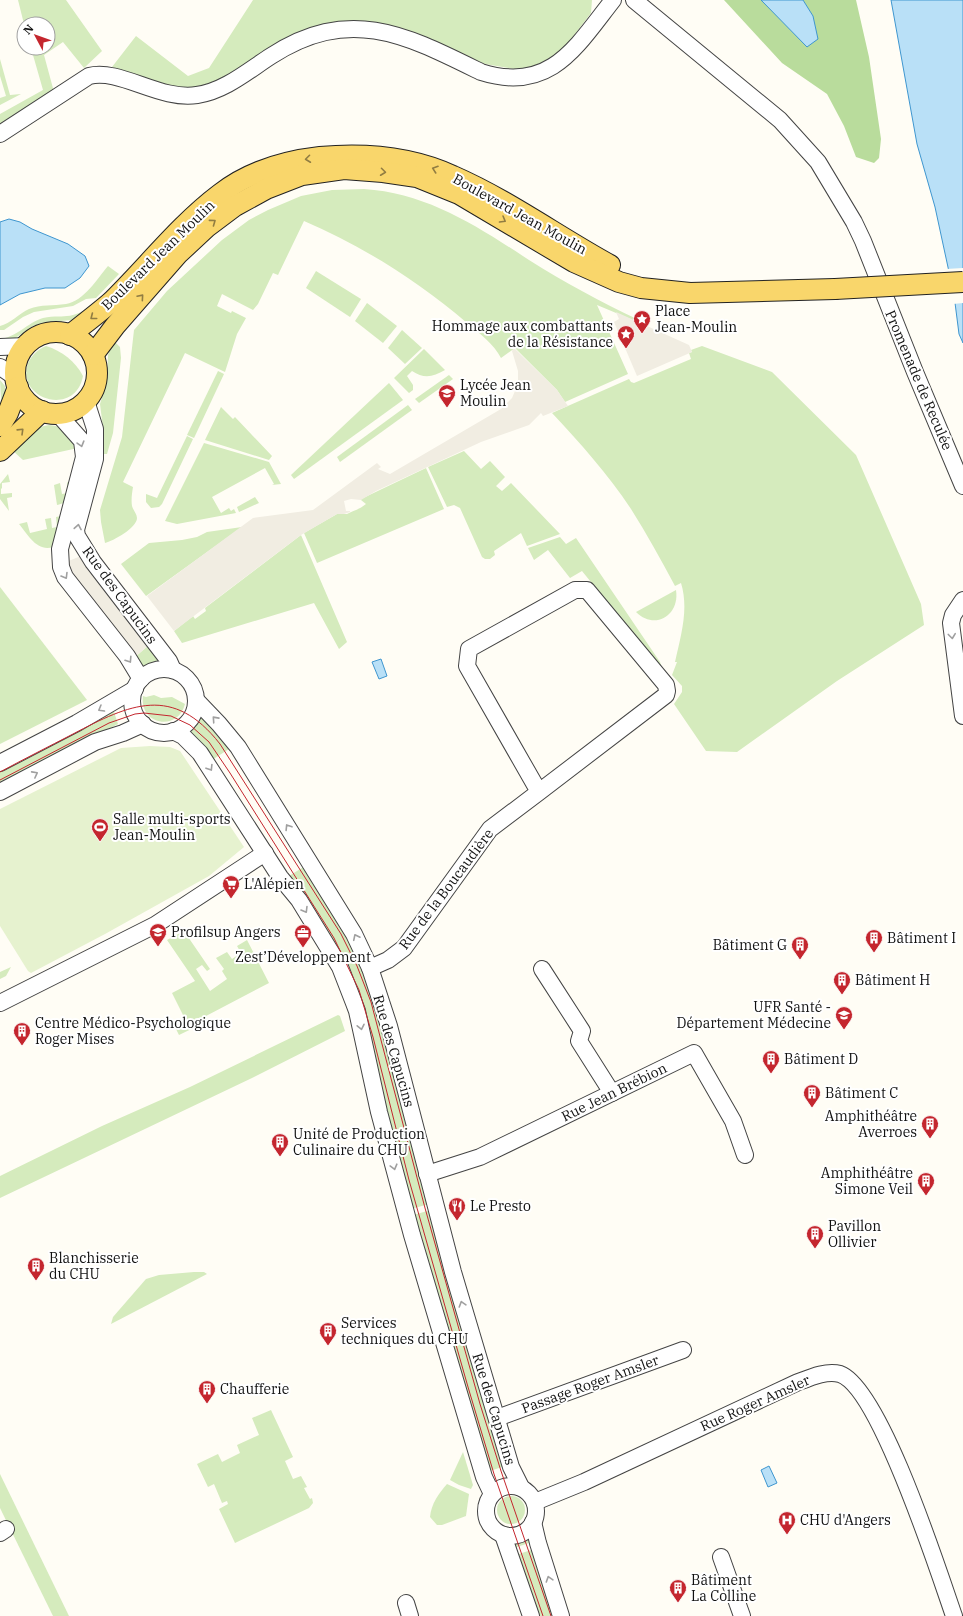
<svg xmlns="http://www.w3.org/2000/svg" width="963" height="1616" font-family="'IBM Plex Serif',serif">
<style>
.green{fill:#d5ebbd}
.forest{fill:#b9dc9c}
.pitch{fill:#e6f2cf}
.plaza{fill:#f1ede2}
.water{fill:#b9e0f7;stroke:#3f96cf}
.pier{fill:#fffdf5}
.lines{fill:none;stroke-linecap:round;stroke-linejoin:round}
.minor-casing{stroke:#444;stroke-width:18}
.major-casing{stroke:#222;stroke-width:22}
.minor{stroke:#fff;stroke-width:16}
.major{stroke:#f9d66b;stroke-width:20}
.tram{stroke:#c4262e;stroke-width:1}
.major-bridge-casing{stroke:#222;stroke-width:22;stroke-linecap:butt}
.major-bridge{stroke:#f9d66b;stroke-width:20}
.oneway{stroke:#917d42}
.oneway2{stroke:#a0a0a0}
.labels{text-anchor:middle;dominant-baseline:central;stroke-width:4;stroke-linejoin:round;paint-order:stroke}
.street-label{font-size:14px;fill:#111;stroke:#fff}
.poi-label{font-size:14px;fill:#111;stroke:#fff;text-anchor:start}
</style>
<rect width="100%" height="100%" fill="#fffdf5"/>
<!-- green -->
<g class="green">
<polygon points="18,0 66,0 102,51 84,68 63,42 44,55 54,92 0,126 0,114 43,90 31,48 48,48 48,24 24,24"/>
<polygon points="253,0 592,0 591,13 563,50 534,68 514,69 485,64 388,25 335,23 288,39 217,82 185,89 162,86 112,67 136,36 188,76 209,68"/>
<polygon points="0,59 10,95 21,94 0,105 0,98 6,96 0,76"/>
<path d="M364 189C427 193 477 226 529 260 564 282 601 302 639 320L640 323 597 305 628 374 565 402 557 390 515 348 501 358C494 344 479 333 467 323 418 281 364 247 304 221L278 275 273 273 258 304 253 310 222 294 217 306 231 313 232 311 246 318 237 334 225 372 185 353 123 482 133 487C132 493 131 500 132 506 133 510 137 514 137 518 137 528 113 541 105 543L101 522 100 510 122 437 134 330 167 291 222 240 249 220 268 210 301 196 332 190Z"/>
<path d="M108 266 119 274 96 298 86 299 73 306 34 312 23 317 4 330H0V326C10 324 20 313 29 309 41 304 53 306 66 304 84 301 97 279 108 266Z"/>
<polygon points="316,271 361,299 350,317 306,288"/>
<polygon points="367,303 397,326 383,343 355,321"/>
<path d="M83 311 85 312 73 320 47 322 33 326 14 339 0 343V339C17 337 27 323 43 318 57 314 67 320 83 311Z"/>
<polygon points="402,330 422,348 405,364 388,348"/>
<polygon points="113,340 120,347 121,358 113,433 107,454 103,454 104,436 100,404 107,380 108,355"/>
<path d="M46 346C62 351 75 361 83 376 75 418 15 399 28 363 32 355 37 350 46 346Z"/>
<path d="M702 346 772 372 856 455 921 604 924 625 837 681 737 752 706 751 674 704 682 692V686L672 675 677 662H675C681 635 689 609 681 583L675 586C661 560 647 534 631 509 608 474 580 443 552 413L629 379 631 382 634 383 691 359 689 353 692 352 691 350Z"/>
<path d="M424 349 445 370C433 377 424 379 412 371L407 376 413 385V390L409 393 394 378Z"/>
<polygon points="218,371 224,374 194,438 187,435"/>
<polygon points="449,375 453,379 419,403 415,399"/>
<polygon points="0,380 5,386 6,397 0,407 1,399"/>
<polygon points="389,383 403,400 294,479 291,475"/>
<polygon points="408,405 412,410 340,462 337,457"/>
<polygon points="221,407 233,419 235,417 272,456 269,460 205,440"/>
<polygon points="49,425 62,427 78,448 23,460 12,450 35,428"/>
<polygon points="187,436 193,439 162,504 159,507 151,508 146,502 146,494 157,498"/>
<polygon points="204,443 269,462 281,484 272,485 274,484 265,468 212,497 221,513 229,508 231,511 234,509 236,513 177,524 165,521"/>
<polygon points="464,451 481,469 490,461 505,477 496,486 502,491 511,483 560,534 527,546 521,533 494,551 495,555 490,559 485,559 482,557 460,508 454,505 447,507 428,467"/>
<path d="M426 468 444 509 317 563 304 533 337 514H347C353 511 360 509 366 504L361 500V499Z"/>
<polygon points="8,474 10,482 2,483 2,488 1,489 1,494 12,493 12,497 7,498 9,511 0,499 0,484"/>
<path d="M67 482 72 486C69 498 70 502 57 505L54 485 60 483 62 494 68 493Z"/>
<polygon points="255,497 259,503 239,512 237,507"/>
<path d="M61 516 53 547C37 552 28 535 19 524L27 522 30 533 47 529 45 519 51 518 52 528 57 527 56 517Z"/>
<polygon points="242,527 146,596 121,564 149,543 182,540 197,537 207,532"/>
<polygon points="301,535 347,642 339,649 314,603 182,643 174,631 193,616 195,619 206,611 205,608"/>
<polygon points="560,537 566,544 576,538 660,662 663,671 582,571 570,578 548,550 534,560 528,548"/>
<polygon points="0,587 87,700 0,744"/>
<path d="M676 590C680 615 655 631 636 612Z"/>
<polygon points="150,644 164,662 155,663 142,669 134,658"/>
<path d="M154 695 161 698 172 697 185 704C178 732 139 725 143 696L146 697Z"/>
<polygon points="113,709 118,724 0,784 0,768"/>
<polygon points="201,712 232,747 212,760 188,732 196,724"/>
<polygon points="305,866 339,920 371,983 429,1204 411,1209 358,1001 289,876"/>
<polygon points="184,931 210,969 207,971 202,965 196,969 210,991 227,979 222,971 224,969 216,958 227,952 232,959 241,953 237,946 247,940 269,983 206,1016 208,1021 179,1035 174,1025 185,1019 172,993 195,981 167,940"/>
<polygon points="11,967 6,976 0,979 0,972"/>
<polygon points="338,1015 340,1016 345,1031 252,1078 0,1198 0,1176 102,1126 190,1087"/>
<polygon points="431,1210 505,1466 487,1472 413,1215"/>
<polygon points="194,1272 204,1272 207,1274 111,1324 113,1317 146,1279 159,1275"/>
<polygon points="271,1410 293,1457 285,1461 293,1479 301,1476 307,1487 304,1488 310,1499 312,1498 313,1503 309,1508 235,1543 219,1509 228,1504 227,1501 222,1503 214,1484 208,1487 197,1464 218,1454 222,1462 240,1453 237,1445 259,1435 252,1418"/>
<polygon points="463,1452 473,1485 471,1489 459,1485 450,1480"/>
<polygon points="0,1474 69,1616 53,1616 0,1508"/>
<path d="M447 1484 469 1494 466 1516 442 1525H437L430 1517C431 1504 439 1493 447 1484Z"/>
<circle cx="511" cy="1510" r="14"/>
<polygon points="530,1537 532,1542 514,1548 512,1543 522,1541"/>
<polygon points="534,1549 556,1616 537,1616 516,1555"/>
</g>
<!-- forest -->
<polygon class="forest" points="724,0 761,0 780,18 813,17 803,0 856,0 869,57 881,139 879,158 874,163 856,157 844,126 827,94 782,63"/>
<!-- pitch -->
<polygon class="pitch" points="150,746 170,747 180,751 244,847 209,876 105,934 31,973 28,971 0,926 0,809 121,748"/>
<!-- plaza -->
<g class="plaza">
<polygon points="616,312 689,345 692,352 637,376 614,322 619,319"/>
<polygon points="514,348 557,390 568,406 543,416 541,413 529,425 481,442 376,491 361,500 351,499 344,501 346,511 350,511 350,512 344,514 337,514 301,535 174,631 147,596 253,518 313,510 377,463 381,467 378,469 390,474 501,409 512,398 518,384 518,371 512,351"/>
<polygon points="81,556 150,644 134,658 71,576 66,562"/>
</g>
<!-- water -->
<g class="water">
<polygon points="761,0 803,0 813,16 818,39 807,47"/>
<polygon points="891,0 963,0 963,343 959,334 954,295 935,207 917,144"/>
<polygon points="9,219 20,222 32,229 68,244 85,256 89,266 80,278 65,288 45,288 20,294 0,305 0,222"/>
<polygon points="381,659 387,676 379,679 372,662"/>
<polygon points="769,1466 777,1483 768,1487 761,1470"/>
</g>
<!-- pier -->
<polygon class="pier" points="963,268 963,303 953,304 946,269"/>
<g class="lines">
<!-- minor casing -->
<g class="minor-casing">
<g id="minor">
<polyline points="634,0 780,120 818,162 854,222 863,241 915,372 963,486"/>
<path d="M0 134 89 76C120 68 160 101 197 95 225 91 249 70 271 56 350 5 406 35 481 72 550 94 576 47 613 0"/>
<polyline points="0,347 26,346"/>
<polyline points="0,367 15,377"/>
<polyline points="86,401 95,429 95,459 76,530 77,536 93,562 169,661 173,670"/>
<polyline points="58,414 82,441 84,457 60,549 61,567 65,577 127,656 141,679"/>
<polyline points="963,600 953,615 951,623 963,716"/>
<circle cx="164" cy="701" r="32"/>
<polyline points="196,700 219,724 238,747 354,934 370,968 389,1026 453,1272 511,1467 521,1487"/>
<polyline points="173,731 183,736 200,753 280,877 299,900 340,967 354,1003 357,1011 379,1112 412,1235 484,1477 492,1494"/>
<polyline points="0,763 77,723 135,689"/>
<polyline points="0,792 95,742 123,733 143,724"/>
<polyline points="370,968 388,960 404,948 490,829 539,792 666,695 667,691 666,685 587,590 575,590 469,649 467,666 539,792"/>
<polyline points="542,969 582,1031 579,1041 612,1093"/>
<polyline points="0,1003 155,925 265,853"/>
<polyline points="427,1174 480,1157 694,1053 733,1121 745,1155"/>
<polyline points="497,1418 683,1350"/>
<circle cx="511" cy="1511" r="25"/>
<path d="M535 1502 584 1482 796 1383C809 1378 826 1370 840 1374 880 1388 939 1573 954 1616"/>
<polyline points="533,1522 538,1543 561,1616"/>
<polyline points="0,1533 6,1529"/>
<polyline points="503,1535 531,1616"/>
<polyline points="721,1557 742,1616"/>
<polyline points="406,1603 410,1616"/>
</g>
</g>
<!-- major casing -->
<g class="major-casing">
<g id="major">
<circle cx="56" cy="373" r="41"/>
<path d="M70 335C84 324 97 314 110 303 147 267 179 225 220 194 248 172 285 161 320 157 364 153 412 157 453 176 508 200 557 236 610 265"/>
<polyline points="93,355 115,326 178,254 207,227 235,206 266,189 302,175 344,169 383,172 417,177 459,194 574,262 619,282 641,288 690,293 835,289"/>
<polyline points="0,426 8,413 18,387"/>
<polyline points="0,451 42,411"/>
</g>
</g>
<!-- minor -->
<use href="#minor" class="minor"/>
<!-- major -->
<use href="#major" class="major"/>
<!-- tram -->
<g class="tram">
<path d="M0 772C24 759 48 747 73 734 130 704 173 684 220 744L341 934 357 966 371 1002 425 1208 480 1404 501 1471 551 1616"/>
<polyline points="0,780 109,723 135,714 144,713 171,716 190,725 209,742 230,773 334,938 359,990 373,1037 409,1180 468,1387 494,1474 543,1616"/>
</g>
<!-- major-bridge casing -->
<g class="major-bridge-casing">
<polyline id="major-bridge" points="835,289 963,282"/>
</g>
<!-- major-bridge -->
<use href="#major-bridge" class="major-bridge"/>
</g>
<!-- one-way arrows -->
<defs><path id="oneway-chevron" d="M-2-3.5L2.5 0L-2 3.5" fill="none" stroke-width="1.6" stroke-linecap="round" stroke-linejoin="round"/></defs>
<g class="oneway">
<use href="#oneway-chevron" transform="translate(308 159) rotate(173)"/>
<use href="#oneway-chevron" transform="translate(435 169) rotate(-161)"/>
<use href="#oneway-chevron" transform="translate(383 172) rotate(7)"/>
<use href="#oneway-chevron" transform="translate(503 220) rotate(30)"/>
<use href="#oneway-chevron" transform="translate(213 222) rotate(-36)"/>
<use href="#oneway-chevron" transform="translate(141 297) rotate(-49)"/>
<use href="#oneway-chevron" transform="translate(93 317) rotate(142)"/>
<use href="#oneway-chevron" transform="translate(21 431) rotate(-44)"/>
</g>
<g class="oneway2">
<use href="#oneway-chevron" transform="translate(81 444) rotate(74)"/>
<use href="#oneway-chevron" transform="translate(78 527) rotate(-80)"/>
<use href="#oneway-chevron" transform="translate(65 576) rotate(59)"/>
<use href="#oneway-chevron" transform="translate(952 636) rotate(83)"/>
<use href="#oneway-chevron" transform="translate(129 660) rotate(57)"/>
<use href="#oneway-chevron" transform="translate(101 709) rotate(150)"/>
<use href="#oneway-chevron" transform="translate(215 719) rotate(-132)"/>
<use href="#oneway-chevron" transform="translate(210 768) rotate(58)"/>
<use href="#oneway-chevron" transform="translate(35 774) rotate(-28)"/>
<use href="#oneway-chevron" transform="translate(288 827) rotate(-122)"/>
<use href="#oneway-chevron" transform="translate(305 910) rotate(59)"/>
<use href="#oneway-chevron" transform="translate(356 937) rotate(-116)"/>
<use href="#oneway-chevron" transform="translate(361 1027) rotate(78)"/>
<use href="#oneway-chevron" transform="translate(394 1167) rotate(75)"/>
<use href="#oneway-chevron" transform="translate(462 1304) rotate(-107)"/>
<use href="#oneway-chevron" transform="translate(549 1579) rotate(-108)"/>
</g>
<!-- icons -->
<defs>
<g id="sight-pin" transform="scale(0.9)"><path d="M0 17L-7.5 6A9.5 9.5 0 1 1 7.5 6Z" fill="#c4262e" stroke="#fff"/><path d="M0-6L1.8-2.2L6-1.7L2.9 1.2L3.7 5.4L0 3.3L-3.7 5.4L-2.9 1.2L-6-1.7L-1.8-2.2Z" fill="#fff"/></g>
<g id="school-pin" transform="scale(0.9)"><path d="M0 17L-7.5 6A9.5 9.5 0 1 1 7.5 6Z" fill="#c4262e" stroke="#fff"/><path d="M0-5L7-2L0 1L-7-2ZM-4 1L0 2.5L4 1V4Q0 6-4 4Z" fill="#fff"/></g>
<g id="stadium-pin" transform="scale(0.9)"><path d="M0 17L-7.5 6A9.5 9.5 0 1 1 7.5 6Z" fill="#c4262e" stroke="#fff"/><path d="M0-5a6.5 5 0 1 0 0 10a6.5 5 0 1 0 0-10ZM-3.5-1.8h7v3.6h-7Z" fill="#fff"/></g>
<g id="supermarket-pin" transform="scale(0.9)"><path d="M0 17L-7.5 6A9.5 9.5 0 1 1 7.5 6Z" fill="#c4262e" stroke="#fff"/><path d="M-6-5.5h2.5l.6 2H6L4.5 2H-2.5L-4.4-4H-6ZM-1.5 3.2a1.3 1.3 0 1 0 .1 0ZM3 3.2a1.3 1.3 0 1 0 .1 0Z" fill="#fff"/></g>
<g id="university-pin" transform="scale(0.9)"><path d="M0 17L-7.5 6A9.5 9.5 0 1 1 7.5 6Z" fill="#c4262e" stroke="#fff"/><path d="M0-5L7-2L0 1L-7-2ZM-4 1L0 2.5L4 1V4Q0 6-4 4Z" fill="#fff"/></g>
<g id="office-pin" transform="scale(0.9)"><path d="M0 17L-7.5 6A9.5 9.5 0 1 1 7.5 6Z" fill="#c4262e" stroke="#fff"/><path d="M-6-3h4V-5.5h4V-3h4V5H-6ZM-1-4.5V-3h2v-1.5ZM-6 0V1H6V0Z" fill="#fff"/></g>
<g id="building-pin" transform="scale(0.9)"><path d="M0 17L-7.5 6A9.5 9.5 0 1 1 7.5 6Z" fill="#c4262e" stroke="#fff"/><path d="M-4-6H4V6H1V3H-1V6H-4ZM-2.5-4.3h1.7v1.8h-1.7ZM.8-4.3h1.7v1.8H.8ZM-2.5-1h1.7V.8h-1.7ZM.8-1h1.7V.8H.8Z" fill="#fff"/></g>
<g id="restaurant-pin" transform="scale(0.9)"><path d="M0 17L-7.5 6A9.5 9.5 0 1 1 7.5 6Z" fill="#c4262e" stroke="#fff"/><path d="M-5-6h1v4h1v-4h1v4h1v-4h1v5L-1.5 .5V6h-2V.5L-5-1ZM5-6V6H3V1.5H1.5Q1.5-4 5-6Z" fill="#fff"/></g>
<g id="hospital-pin" transform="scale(0.9)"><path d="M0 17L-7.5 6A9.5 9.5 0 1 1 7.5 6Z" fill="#c4262e" stroke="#fff"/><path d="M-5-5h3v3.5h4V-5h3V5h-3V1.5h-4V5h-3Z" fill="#fff"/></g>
</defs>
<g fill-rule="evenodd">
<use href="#sight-pin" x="642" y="319"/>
<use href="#sight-pin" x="626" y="334"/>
<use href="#school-pin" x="447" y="393"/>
<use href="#stadium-pin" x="100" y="827"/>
<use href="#supermarket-pin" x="231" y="884"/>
<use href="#university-pin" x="158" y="932"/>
<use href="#office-pin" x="303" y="933"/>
<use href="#building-pin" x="874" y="938"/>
<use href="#building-pin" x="800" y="945"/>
<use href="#building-pin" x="842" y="980"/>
<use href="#university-pin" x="844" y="1015"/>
<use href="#building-pin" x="22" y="1031"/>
<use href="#building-pin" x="771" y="1059"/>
<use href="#building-pin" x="812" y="1093"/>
<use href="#building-pin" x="930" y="1124"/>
<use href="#building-pin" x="280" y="1142"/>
<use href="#building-pin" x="926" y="1181"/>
<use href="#restaurant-pin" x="457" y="1206"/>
<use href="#building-pin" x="815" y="1234"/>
<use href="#building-pin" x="36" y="1266"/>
<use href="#building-pin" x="328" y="1331"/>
<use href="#building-pin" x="207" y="1389"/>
<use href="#hospital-pin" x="787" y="1520"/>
<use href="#building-pin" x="678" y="1588"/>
</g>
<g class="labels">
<!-- street labels -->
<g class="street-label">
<text transform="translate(520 214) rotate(29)">Boulevard Jean Moulin</text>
<text transform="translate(158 255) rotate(-44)">Boulevard Jean Moulin</text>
<text transform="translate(919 380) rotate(67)">Promenade de Reculée</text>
<text transform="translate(120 595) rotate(54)">Rue des Capucins</text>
<text transform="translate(446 889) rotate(-53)">Rue de la Boucaudière</text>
<text transform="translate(394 1051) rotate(74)">Rue des Capucins</text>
<text transform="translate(614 1092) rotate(-26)">Rue Jean Brébion</text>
<text transform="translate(590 1384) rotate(-20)">Passage Roger Amsler</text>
<text transform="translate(755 1403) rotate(-24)">Rue Roger Amsler</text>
<text transform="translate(494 1409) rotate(73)">Rue des Capucins</text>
</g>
<!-- poi labels -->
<g class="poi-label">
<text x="655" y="311">Place<tspan x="655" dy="16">Jean-Moulin</tspan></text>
<text x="613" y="326" text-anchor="end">Hommage aux combattants<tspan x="613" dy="16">de la Résistance</tspan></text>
<text x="460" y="385">Lycée Jean<tspan x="460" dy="16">Moulin</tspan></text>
<text x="113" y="819">Salle multi-sports<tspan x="113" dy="16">Jean-Moulin</tspan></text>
<text x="244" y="884">L'Alépien</text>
<text x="171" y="932">Profilsup Angers</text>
<text x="887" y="938">Bâtiment I</text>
<text x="787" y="945" text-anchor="end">Bâtiment G</text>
<text x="303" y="957" text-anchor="middle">Zest’Développement</text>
<text x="855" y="980">Bâtiment H</text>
<text x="831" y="1007" text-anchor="end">UFR Santé -<tspan x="831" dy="16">Département Médecine</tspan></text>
<text x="35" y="1023">Centre Médico-Psychologique<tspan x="35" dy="16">Roger Mises</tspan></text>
<text x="784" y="1059">Bâtiment D</text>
<text x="825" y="1093">Bâtiment C</text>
<text x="917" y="1116" text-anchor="end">Amphithéâtre<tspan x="917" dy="16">Averroes</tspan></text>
<text x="293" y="1134">Unité de Production<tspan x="293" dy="16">Culinaire du CHU</tspan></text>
<text x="913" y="1173" text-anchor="end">Amphithéâtre<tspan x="913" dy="16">Simone Veil</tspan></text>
<text x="470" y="1206">Le Presto</text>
<text x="828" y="1226">Pavillon<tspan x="828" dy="16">Ollivier</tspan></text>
<text x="49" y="1258">Blanchisserie<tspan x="49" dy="16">du CHU</tspan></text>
<text x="341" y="1323">Services<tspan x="341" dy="16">techniques du CHU</tspan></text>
<text x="220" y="1389">Chaufferie</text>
<text x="800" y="1520">CHU d'Angers</text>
<text x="691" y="1580">Bâtiment<tspan x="691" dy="16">La Colline</tspan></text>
</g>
</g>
<!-- north arrow -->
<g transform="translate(36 36) rotate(311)"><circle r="19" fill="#ffffff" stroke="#a0a0a0"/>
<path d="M0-3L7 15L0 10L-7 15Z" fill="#c4262e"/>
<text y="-6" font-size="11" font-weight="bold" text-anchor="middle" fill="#111111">N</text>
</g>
</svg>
